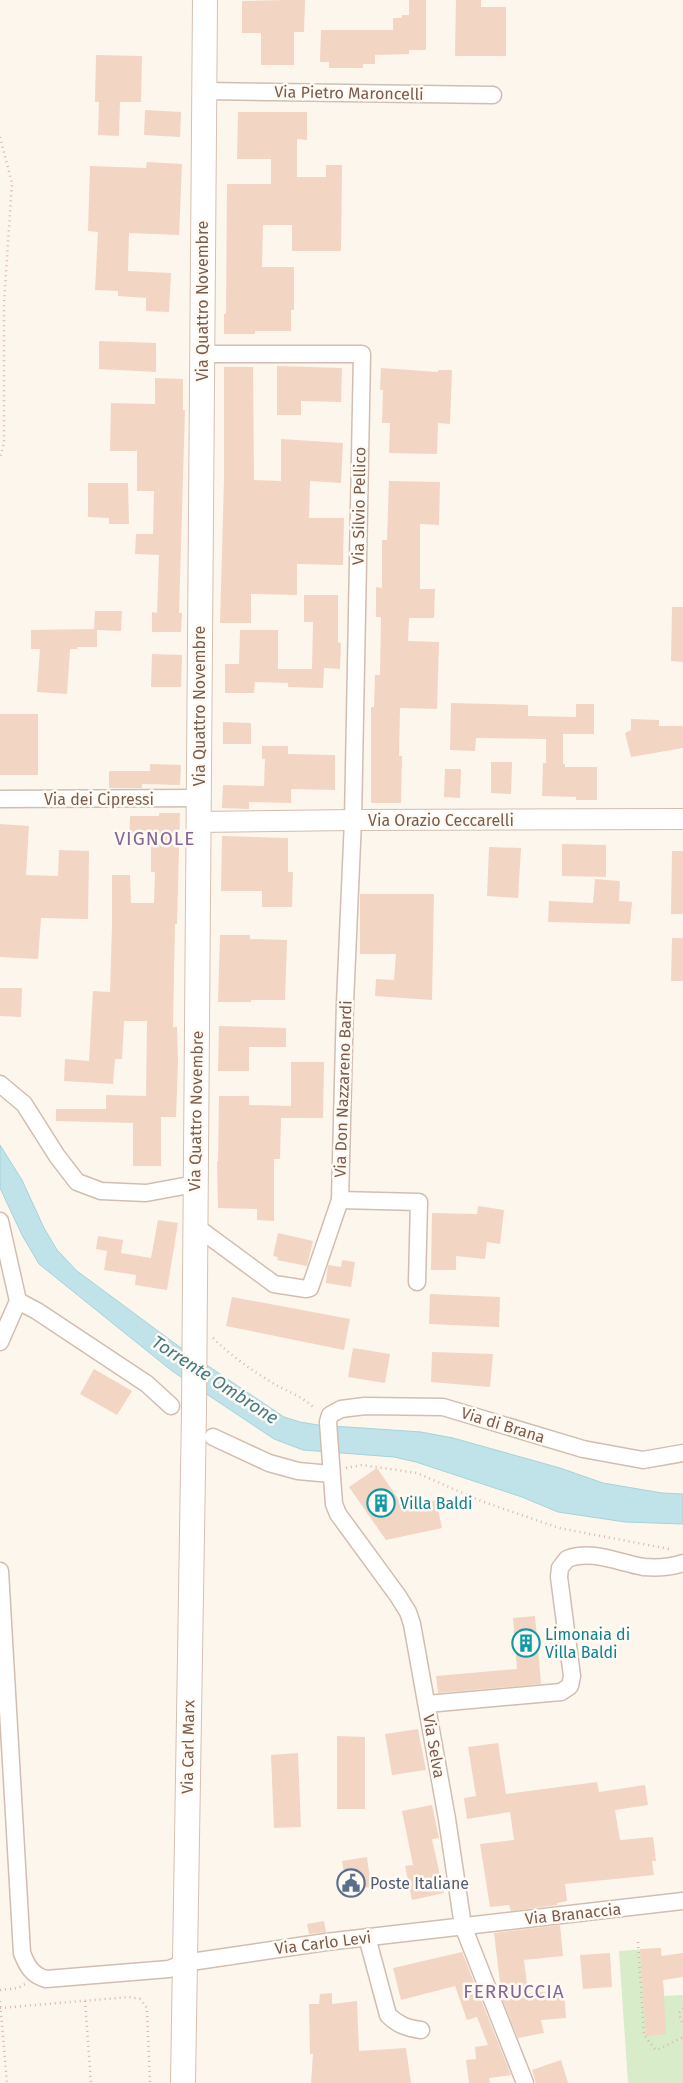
<svg xmlns="http://www.w3.org/2000/svg" width="683" height="2083" font-family="'Fira Sans',sans-serif">
<style>
.green{fill:#d8ecc9}
.water{fill:#bfe3e8;stroke:#a5d3da}
.building{fill:#f3d5c3}
.lines{fill:none;stroke-linecap:round;stroke-linejoin:round}
.minor-casing{stroke:#d1beb0;stroke-width:19}
.tertiary-casing{stroke:#d1beb0;stroke-width:22}
.secondary-casing{stroke:#d6c0b0;stroke-width:26}
.path{stroke:#d9b8a5;stroke-width:2.5;stroke-dasharray:1 4;stroke-linecap:butt}
.minor{stroke:#fff;stroke-width:16}
.tertiary{stroke:#fff;stroke-width:20}
.secondary{stroke:#fff;stroke-width:24}
.labels{text-anchor:middle;dominant-baseline:central;stroke-width:5;stroke-linejoin:round;paint-order:stroke}
.street-label{font-size:16px;fill:#7a5c4d;stroke:#fffaf3}
.culture-label{font-size:16px;fill:#0d838f;stroke:#fffaf3;text-anchor:start}
.service-label{font-size:16px;fill:#4e5e75;stroke:#fffaf3;text-anchor:start}
.water-label{font-size:18px;font-style:italic;fill:#437c86;stroke:#fffaf3}
.quarter-label{font-size:19px;letter-spacing:1px;fill:#846695;stroke:#fffaf3}
</style>
<rect width="100%" height="100%" fill="#fdf6ec"/>
<!-- green -->
<polygon class="green" points="661,1948 664,1996 683,1995 683,2083 628,2083 619,1951"/>
<!-- water -->
<polygon class="water" points="0,1145 22,1180 44,1228 57,1250 77,1271 177,1345 284,1417 300,1422 318,1425 421,1432 453,1438 560,1468 603,1483 662,1493 683,1494 683,1524 625,1522 558,1512 522,1497 416,1462 394,1457 303,1450 274,1439 172,1371 39,1264 22,1235 0,1188"/>
<!-- building -->
<g class="building">
<polygon points="285,0 305,0 304,32 294,32 294,65 261,65 261,33 242,33 242,1"/>
<polygon points="409,0 426,0 426,50 409,50 409,54 375,55 375,64 363,64 363,68 329,68 329,62 320,62 321,30 393,30 393,18 402,18 402,15 409,15"/>
<polygon points="456,0 481,0 481,7 506,7 506,56 455,56"/>
<polygon points="96,55 142,56 141,102 120,102 119,136 98,135 99,102 95,102"/>
<polygon points="145,110 181,112 180,137 144,135"/>
<polygon points="238,112 307,112 307,140 297,139 297,177 326,177 326,165 342,165 341,251 292,251 292,225 263,225 262,267 294,267 294,310 291,310 291,331 255,331 255,334 224,334 224,314 226,314 227,184 271,184 271,159 237,159"/>
<polygon points="147,162 182,164 179,235 129,233 128,271 171,273 169,312 146,311 146,298 118,296 118,291 95,290 98,232 88,231 90,166 146,168"/>
<polygon points="99,341 156,343 156,372 99,369"/>
<polygon points="277,366 342,368 341,402 301,401 301,415 277,415"/>
<polygon points="224,367 253,367 254,480 281,481 281,439 343,443 341,483 310,481 309,518 344,518 343,565 297,564 297,595 251,594 251,623 220,623 224,479"/>
<polygon points="381,368 438,372 438,370 452,370 450,424 438,423 437,454 389,453 390,423 382,423 383,390 380,390"/>
<polygon points="155,378 183,379 183,410 185,410 179,613 182,613 181,632 152,632 152,612 157,613 159,555 135,554 136,534 153,534 154,491 137,491 137,451 110,451 111,403 155,404"/>
<polygon points="389,481 440,482 439,525 420,524 420,589 435,589 434,618 409,618 408,641 439,642 437,709 400,708 399,756 402,756 401,803 371,803 371,707 374,707 375,675 380,675 381,617 376,617 376,587 382,588 382,540 387,540"/>
<polygon points="88,483 128,483 129,524 109,524 109,518 88,517"/>
<polygon points="304,595 338,595 338,642 341,643 340,669 324,668 323,688 288,687 288,683 255,682 254,693 225,693 225,664 239,664 240,630 278,630 278,669 312,669 313,622 304,622"/>
<polygon points="672,607 683,607 683,662 671,661"/>
<polygon points="95,611 122,611 121,631 97,630 97,647 77,647 77,649 70,649 67,694 37,692 40,649 31,649 31,630 94,629"/>
<polygon points="152,654 182,655 181,687 151,687"/>
<polygon points="451,703 528,705 528,716 576,717 576,704 594,704 594,734 563,734 563,764 565,764 565,767 597,767 597,800 576,800 576,797 542,796 543,763 546,763 546,739 476,738 475,751 450,750"/>
<rect x="0" y="714" width="38" height="61"/>
<polygon points="631,719 659,720 659,726 683,726 683,748 631,757 625,733 631,730"/>
<polygon points="223,722 251,723 251,744 223,744"/>
<polygon points="262,746 288,746 288,754 335,755 335,790 291,789 291,803 249,802 249,809 222,808 223,785 264,786 265,759 262,759"/>
<polygon points="491,762 512,762 511,794 491,793"/>
<polygon points="150,764 181,765 180,785 142,784 142,788 109,788 109,771 150,771"/>
<polygon points="445,769 461,769 460,798 444,797"/>
<polygon points="159,813 180,813 177,924 175,924 174,973 173,1027 177,1027 178,1062 176,1117 161,1117 161,1166 133,1166 133,1123 56,1121 56,1109 106,1109 106,1095 146,1096 147,1021 124,1021 122,1059 115,1059 113,1084 64,1081 65,1059 89,1061 93,991 110,992 112,926 112,875 130,875 131,903 154,903 155,872 151,872 151,844 129,843 130,816 159,816"/>
<polygon points="0,824 29,826 26,875 58,876 59,850 89,851 88,919 41,918 38,959 0,957"/>
<polygon points="222,836 288,838 288,872 293,872 292,907 262,907 262,891 221,891"/>
<polygon points="562,844 606,845 606,877 562,876"/>
<polygon points="489,847 521,848 518,898 487,896"/>
<polygon points="672,851 683,851 683,914 671,914"/>
<polygon points="595,879 620,881 619,901 632,902 630,924 548,922 549,901 593,903"/>
<polygon points="360,894 434,894 432,1000 375,996 376,979 394,980 396,954 360,954"/>
<polygon points="220,935 250,935 250,939 287,940 285,1000 251,1000 251,1002 218,1002"/>
<polygon points="672,938 683,938 683,981 671,981"/>
<polygon points="0,988 22,988 21,1017 0,1016"/>
<polygon points="219,1026 286,1028 286,1047 249,1047 249,1071 218,1071"/>
<polygon points="291,1062 324,1062 323,1118 281,1118 280,1159 274,1159 274,1221 257,1220 257,1209 218,1208 217,1162 218,1162 219,1096 249,1096 249,1105 291,1106"/>
<polygon points="478,1206 504,1210 500,1244 487,1242 485,1259 456,1256 456,1270 431,1270 432,1213 477,1214"/>
<polygon points="158,1220 178,1223 167,1290 135,1285 136,1275 104,1270 107,1251 96,1249 98,1236 123,1240 121,1253 151,1258"/>
<polygon points="278,1233 313,1241 307,1266 277,1260 278,1257 273,1256"/>
<polygon points="342,1260 355,1262 351,1287 326,1283 328,1265 341,1267"/>
<polygon points="430,1294 500,1297 499,1327 429,1324"/>
<polygon points="232,1297 350,1319 344,1350 226,1326"/>
<polygon points="353,1348 390,1354 385,1383 348,1377"/>
<polygon points="432,1352 493,1354 490,1387 431,1382"/>
<polygon points="94,1369 132,1391 117,1415 80,1394"/>
<polygon points="377,1468 404,1507 436,1500 442,1528 386,1540 349,1487"/>
<polygon points="535,1616 541,1684 438,1693 436,1676 517,1669 513,1618"/>
<polygon points="418,1729 426,1770 392,1775 385,1734"/>
<polygon points="337,1736 365,1737 365,1809 337,1809"/>
<polygon points="498,1743 506,1794 597,1782 599,1792 645,1785 648,1805 615,1810 620,1840 653,1837 656,1861 652,1861 654,1875 565,1884 567,1901 557,1903 557,1905 511,1911 509,1905 490,1907 480,1844 514,1840 510,1812 467,1819 464,1798 476,1796 468,1747"/>
<polygon points="298,1753 301,1827 274,1828 271,1755"/>
<polygon points="432,1805 439,1838 432,1839 444,1893 412,1900 405,1866 413,1865 402,1811"/>
<polygon points="367,1857 371,1887 347,1890 342,1861"/>
<polygon points="324,1921 326,1932 309,1934 307,1924"/>
<polygon points="560,1925 563,1956 524,1960 528,1993 564,1990 566,2018 541,2020 544,2033 518,2038 502,1999 494,1933"/>
<polygon points="661,1948 661,1956 683,1953 683,1977 663,1980 666,2034 646,2036 640,1949"/>
<polygon points="462,1952 511,2075 489,2078 490,2083 469,2083 466,2060 476,2059 475,2047 488,2045 477,2017 467,2020 455,1986 401,2000 393,1968"/>
<polygon points="610,1953 612,1987 583,1989 580,1955"/>
<polygon points="332,1993 332,2004 357,2001 359,2051 406,2048 411,2083 311,2083 313,2054 310,2054 309,2004 319,2004 320,1994"/>
<polygon points="561,2060 568,2083 536,2083 532,2070"/>
</g>
<g class="lines">
<!-- minor casing -->
<g class="minor-casing">
<g id="minor">
<polyline points="204,91 493,95"/>
<polyline points="202,354 362,354 353,820 345,1003 340,1200 419,1202 417,1282"/>
<polyline points="0,799 199,798"/>
<polyline points="0,1084 24,1104 57,1156 77,1182 101,1191 146,1193 195,1184"/>
<polyline points="0,1221 18,1301 0,1342"/>
<polyline points="194,1225 274,1284 306,1289 310,1288 340,1200"/>
<polyline points="18,1301 37,1311 147,1384 171,1406"/>
<polyline points="213,1437 269,1463 298,1471 331,1474"/>
<path d="M0 1571 22 1953C27 1966 32 1975 46 1979L169 1969 184 1963 326 1942 683 1901"/>
<path d="M427 1704 561 1692 570 1686 572 1676 559 1577 560 1568 567 1559C592 1549 619 1563 644 1567 657 1568 671 1567 683 1563"/>
<path d="M367 1937 388 2015C398 2025 407 2028 421 2030"/>
<polyline points="525,2083 463,1926 447,1819 412,1624 408,1612 398,1596 338,1514 334,1504 328,1422 330,1415 341,1409 365,1406 443,1407 583,1449 643,1460 683,1453"/>
</g>
</g>
<!-- tertiary casing -->
<g class="tertiary-casing">
<polyline id="tertiary" points="198,822 353,820 683,819"/>
</g>
<!-- secondary casing -->
<g class="secondary-casing">
<polyline id="secondary" points="183,2083 194,1411 205,0"/>
</g>
<!-- path -->
<g class="path">
<polyline points="0,137 12,183 4,303 4,443 0,458"/>
<path d="M213 1338C232 1357 253 1371 276 1385 289 1392 305 1398 315 1409"/>
<polyline points="346,1468 362,1465 417,1473 481,1501 559,1528 669,1549"/>
<polyline points="638,1942 644,2035 655,2049 657,2050 683,2037"/>
<polyline points="0,1990 18,1988 25,1984"/>
<polyline points="0,2001 7,2083"/>
<polyline points="85,2001 91,2083"/>
<polyline points="0,2008 129,1997 140,1999 147,2008 150,2083"/>
<polyline points="683,2008 679,2013 683,2026"/>
</g>
<!-- minor -->
<use href="#minor" class="minor"/>
<!-- tertiary -->
<use href="#tertiary" class="tertiary"/>
<!-- secondary -->
<use href="#secondary" class="secondary"/>
</g>
<!-- icons -->
<defs>
<g id="building-ring" transform="scale(1.4375)"><circle r="9.5" fill="#fffaf3" stroke="#0f9aa8" stroke-width="1.5"/><path d="M-4-6H4V6H1V3H-1V6H-4ZM-2.5-4.3h1.7v1.8h-1.7ZM.8-4.3h1.7v1.8H.8ZM-2.5-1h1.7V.8h-1.7ZM.8-1h1.7V.8H.8Z" fill="#0f9aa8"/></g>
<g id="civic-ring" transform="scale(1.4375)"><circle r="9.5" fill="#fffaf3" stroke="#5c6f8a" stroke-width="1.5"/><path d="M-.6-6.5H3V-4.5H.6V-3L4-1V1h2V6H-6V1h2V-1L-.6-3ZM-1.2 2.5V6h2.4V2.5Z" fill="#5c6f8a"/></g>
</defs>
<g fill-rule="evenodd">
<use href="#building-ring" x="381" y="1503"/>
<use href="#building-ring" x="526" y="1643"/>
<use href="#civic-ring" x="351" y="1883"/>
</g>
<g class="labels">
<!-- street labels -->
<g class="street-label">
<text transform="translate(349 93) rotate(1)">Via Pietro Maroncelli</text>
<text transform="translate(202 301) rotate(-90)">Via Quattro Novembre</text>
<text transform="translate(359 506) rotate(-89)">Via Silvio Pellico</text>
<text transform="translate(199 706) rotate(-90)">Via Quattro Novembre</text>
<text x="99" y="799">Via dei Cipressi</text>
<text x="441" y="820">Via Orazio Ceccarelli</text>
<text transform="translate(343 1089) rotate(-88)">Via Don Nazzareno Bardi</text>
<text transform="translate(196 1111) rotate(-89)">Via Quattro Novembre</text>
<text transform="translate(503 1425) rotate(17)">Via di Brana</text>
<text transform="translate(434 1746) rotate(80)">Via Selva</text>
<text transform="translate(188 1747) rotate(-89)">Via Carl Marx</text>
<text transform="translate(573 1914) rotate(-6)">Via Branaccia</text>
<text transform="translate(323 1943) rotate(-7)">Via Carlo Levi</text>
</g>
<!-- culture labels -->
<g class="culture-label">
<text x="400" y="1503">Villa Baldi</text>
<text x="545" y="1634">Limonaia di<tspan x="545" dy="18">Villa Baldi</tspan></text>
</g>
<!-- service labels -->
<g class="service-label">
<text x="370" y="1883">Poste Italiane</text>
</g>
<!-- water labels -->
<g class="water-label">
<text transform="translate(215 1380) rotate(33)">Torrente Ombrone</text>
</g>
<!-- quarter labels -->
<g class="quarter-label">
<text x="155" y="838">VIGNOLE</text>
<text x="514" y="1991">FERRUCCIA</text>
</g>
</g>
</svg>
